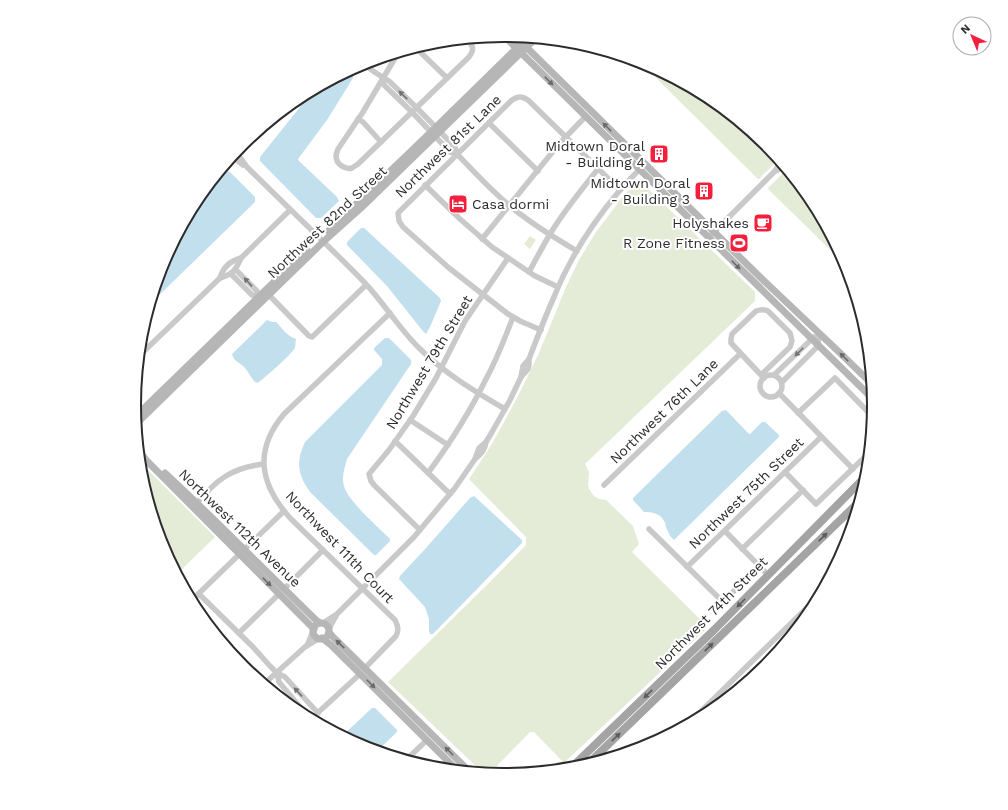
<svg xmlns="http://www.w3.org/2000/svg" width="1008" height="810" font-family="'Work Sans',sans-serif">
<style>
.green{fill:#e4ecd8}
.water{fill:#c2dfed}
.lines{fill:none;stroke-linecap:round;stroke-linejoin:round}
.street{stroke:#c9c9c9;stroke-width:5.5}
.secondary{stroke:#b6b6b6;stroke-width:7}
.primary{stroke:#a4a4a4;stroke-width:8}
.oneway{fill:#6a6a6a}
.oneway2{fill:#737373}
.oneway3{fill:#5c5c5c}
.labels{text-anchor:middle;dominant-baseline:central;stroke-width:4;stroke-linejoin:round;paint-order:stroke}
.street-label{font-size:14px;fill:#2c2c2c;stroke:#fff}
.poi-label{font-size:14px;fill:#2c2c2c;stroke:#fff;text-anchor:end}
.rim{fill:none;stroke:#2c2c2c;stroke-width:2}
</style>
<rect width="100%" height="100%" fill="#fff"/>
<!-- green -->
<g class="green">
<polygon points="639,61 646,63 710,97 766,144 779,159 759,179 758,179"/>
<polygon points="787,169 812,200 846,265 769,190 768,188"/>
<polygon points="641,182 755,292 755,301 585,464 589,472 588,485 589,489 594,496 599,499 606,500 633,526 639,544 632,552 706,625 705,630 564,763 534,732 530,732 489,774 483,773 388,682 487,585 526,545 526,537 469,479 492,444 517,398 539,353 566,287 579,260 596,232 624,195 636,183"/>
<polygon points="530,236 536,240 530,249 524,244"/>
<polygon points="140,462 215,537 177,574 162,546 141,477"/>
</g>
<!-- water -->
<g class="water">
<polygon points="348,71 353,74 353,78 327,120 298,159 299,161 337,197 339,201 321,218 316,218 260,161 260,157 304,102 311,91"/>
<polygon points="226,171 230,172 255,197 255,202 150,304 162,263 196,199"/>
<polygon points="361,228 364,228 440,298 441,301 430,327 426,334 422,330 387,286 347,245 347,242"/>
<path d="M267 320 272 322H276C283 329 286 335 296 339 295 342 296 344 295 347 295 352 264 378 258 383L255 382C251 378 247 369 243 366 238 362 233 360 232 354Z"/>
<path d="M385 338H388L390 339 411 360V364L347 459C345 467 341 477 344 486 347 500 379 528 390 539V541L376 555H374L310 492C297 474 296 461 305 442L382 365V359L374 350V348Z"/>
<path d="M726 410 749 434H750L762 422H765L779 435V437L674 540 670 536C669 532 667 531 666 527 664 522 667 526 664 521 660 513 652 512 644 512L633 500V498L722 411Z"/>
<polygon points="474,496 522,540 522,543 433,634 430,634 429,631 429,619 425,607 399,579 400,576 426,548 470,498"/>
<polygon points="219,638 239,656 241,660 239,663"/>
<polygon points="372,708 375,708 397,730 397,732 377,751 362,747 342,736"/>
</g>
<g class="lines">
<!-- street -->
<g class="street">
<polyline points="415,47 447,78"/>
<path d="M398 53 363 112 338 149C337 152 336 154 336 156 336 164 345 170 352 168 353 167 357 165 358 164L469 57C475 49 473 46 467 39"/>
<path d="M362 63 376 73 389 81 417 108 455 147 457 154C479 177 501 201 527 219 543 231 560 241 577 251"/>
<polyline points="382,78 384,85 412,112 450,152 457,154"/>
<polyline points="358,119 363,122 381,142"/>
<polyline points="489,123 538,171"/>
<path d="M235 152 242 160 247 167C285 205 326 243 364 282 384 303 398 327 418 347 444 373 474 391 505 409"/>
<polyline points="232,156 243,165"/>
<polyline points="775,171 783,168 785,166"/>
<polyline points="425,185 460,219 492,247 535,276 558,287"/>
<polyline points="711,235 775,171 781,162"/>
<polyline points="482,239 559,144 585,117"/>
<polyline points="235,269 257,291 257,296 260,299"/>
<path d="M529 272C536 259 543 246 550 234 564 211 581 190 598 169"/>
<polyline points="231,274 252,295 257,296"/>
<path d="M220 278C233 274 236 270 241 258"/>
<polyline points="269,295 309,336 312,337 366,285"/>
<path d="M541 330 520 321 508 314 449 268 403 227 399 221 398 213 512 100C518 96 522 96 528 100L620 190"/>
<path d="M139 356 220 278C223 267 230 261 241 258L290 210"/>
<path d="M761 375 790 347 792 341 790 333 768 311C764 309 761 309 756 311L732 334 731 339V343L761 375 764 378"/>
<polyline points="774,375 814,337"/>
<circle cx="771" cy="386" r="11"/>
<polyline points="521,377 523,366 529,359"/>
<polyline points="782,382 818,346 819,333"/>
<polyline points="779,393 853,469"/>
<polyline points="798,413 835,378 873,417"/>
<polyline points="410,420 448,445"/>
<polyline points="395,441 450,494"/>
<path d="M475 459C481 454 485 450 486 442"/>
<polyline points="785,472 816,504 869,453"/>
<path d="M428 473C450 443 470 412 486 379 497 359 505 338 513 317"/>
<polyline points="604,485 740,354"/>
<path d="M197 503C217 479 232 468 263 464"/>
<polyline points="649,529 723,602 759,566"/>
<polyline points="420,530 374,485 371,481 369,474 389,450 413,416 436,378 465,321 508,258"/>
<polyline points="725,531 768,575"/>
<polyline points="742,549 803,490"/>
<polyline points="687,567 821,437"/>
<polyline points="284,589 323,550"/>
<polyline points="199,594 253,647 270,666 277,673 279,682 310,719"/>
<polyline points="191,601 284,511"/>
<path d="M323 623 337 614 414 537 455 488 475 459 479 448 486 442 492 432 510 400 521 377 528 369 529 365V359C537 338 545 317 554 297 573 249 608 199 645 164"/>
<polyline points="329,630 331,625 336,616"/>
<polyline points="239,633 279,594"/>
<polyline points="307,646 313,631"/>
<path d="M365 668 396 636C399 630 398 626 395 620L291 519C260 485 253 451 284 414L390 313"/>
<polyline points="277,673 285,677 318,713"/>
<polyline points="264,684 306,646 320,638"/>
<polyline points="311,719 360,674"/>
<polyline points="689,723 820,595"/>
<polyline points="406,760 427,740"/>
</g>
<!-- secondary -->
<g class="secondary">
<polyline points="503,35 874,400"/>
<polyline points="515,36 762,279 839,352 872,384"/>
<polyline points="328,231 431,132 528,37"/>
<polyline points="135,417 307,250"/>
<polyline points="136,424 323,242 361,208 536,38"/>
<polyline points="139,451 146,460 314,629"/>
<path d="M165 473C217 521 266 572 317 621L320 623"/>
<circle cx="321" cy="631" r="8"/>
<polyline points="329,632 332,636 470,772"/>
<polyline points="322,638 331,645 458,771"/>
</g>
<!-- primary -->
<g class="primary">
<polyline points="588,764 860,501"/>
<polyline points="571,768 714,630 867,475"/>
</g>
</g>
<!-- one-way arrows -->
<defs><path id="oneway-solid" d="M-6-.8H1V-3.2L6.5 0L1 3.2V.8H-6Z"/></defs>
<g class="oneway">
<use href="#oneway-solid" transform="translate(549 81) rotate(45)"/>
<use href="#oneway-solid" transform="translate(607 127) rotate(-135)"/>
<use href="#oneway-solid" transform="translate(736 265) rotate(45)"/>
<use href="#oneway-solid" transform="translate(844 357) rotate(-135)"/>
<use href="#oneway-solid" transform="translate(267 582) rotate(45)"/>
<use href="#oneway-solid" transform="translate(340 644) rotate(-136)"/>
<use href="#oneway-solid" transform="translate(371 684) rotate(45)"/>
<use href="#oneway-solid" transform="translate(449 751) rotate(-135)"/>
</g>
<g class="oneway2">
<use href="#oneway-solid" transform="translate(403 95) rotate(-136)"/>
<use href="#oneway-solid" transform="translate(248 282) rotate(-133)"/>
<use href="#oneway-solid" transform="translate(799 352) rotate(135)"/>
<use href="#oneway-solid" transform="translate(298 692) rotate(-133)"/>
</g>
<g class="oneway3">
<use href="#oneway-solid" transform="translate(823 537) rotate(-44)"/>
<use href="#oneway-solid" transform="translate(741 603) rotate(135)"/>
<use href="#oneway-solid" transform="translate(709 647) rotate(-44)"/>
<use href="#oneway-solid" transform="translate(648 694) rotate(136)"/>
<use href="#oneway-solid" transform="translate(616 737) rotate(-44)"/>
</g>
<!-- icons -->
<defs>
<g id="building-square" transform="scale(1)"><rect x="-9" y="-9" width="18" height="18" rx="4" fill="#f31f3c" stroke="#fff"/><path d="M-4-6H4V6H1V3H-1V6H-4ZM-2.5-4.3h1.7v1.8h-1.7ZM.8-4.3h1.7v1.8H.8ZM-2.5-1h1.7V.8h-1.7ZM.8-1h1.7V.8H.8Z" fill="#fff"/></g>
<g id="hotel-square" transform="scale(1)"><rect x="-9" y="-9" width="18" height="18" rx="4" fill="#f31f3c" stroke="#fff"/><path d="M-6-4.5h1.5V1H6V5H4.5V3h-9V5H-6ZM-4 0a1.8 1.8 0 1 1 3.6 0ZM.5 0V-2.5h3Q6-2.5 6 0Z" fill="#fff"/></g>
<g id="cafe-square" transform="scale(1)"><rect x="-9" y="-9" width="18" height="18" rx="4" fill="#f31f3c" stroke="#fff"/><path d="M-5.5-4.5H6V0H3Q3 3.5 0 3.5H-2.5Q-5.5 3.5-5.5 0ZM3-3.2v2h1.7v-2ZM-6 4.5H4V6H-6Z" fill="#fff"/></g>
<g id="stadium-square" transform="scale(1)"><rect x="-9" y="-9" width="18" height="18" rx="4" fill="#f31f3c" stroke="#fff"/><path d="M0-5a6.5 5 0 1 0 0 10a6.5 5 0 1 0 0-10ZM-3.5-1.8h7v3.6h-7Z" fill="#fff"/></g>
</defs>
<g fill-rule="evenodd">
<use href="#building-square" x="659" y="154"/>
<use href="#building-square" x="704" y="191"/>
<use href="#hotel-square" x="458" y="204"/>
<use href="#cafe-square" x="763" y="223"/>
<use href="#stadium-square" x="739" y="243"/>
</g>
<g class="labels">
<!-- street labels -->
<g class="street-label">
<text transform="translate(448 146) rotate(-44)">Northwest 81st Lane</text>
<text transform="translate(327 222) rotate(-43)">Northwest 82nd Street</text>
<text transform="translate(429 362) rotate(-59)">Northwest 79th Street</text>
<text transform="translate(664 411) rotate(-44)">Northwest 76th Lane</text>
<text transform="translate(746 493) rotate(-44)">Northwest 75th Street</text>
<text transform="translate(240 528) rotate(44)">Northwest 112th Avenue</text>
<text transform="translate(340 547) rotate(46)">Northwest 111th Court</text>
<text transform="translate(711 613) rotate(-45)">Northwest 74th Street</text>
</g>
<!-- poi labels -->
<g class="poi-label">
<text x="645" y="146">Midtown Doral<tspan x="645" dy="16">- Building 4</tspan></text>
<text x="690" y="183">Midtown Doral<tspan x="690" dy="16">- Building 3</tspan></text>
<text x="472" y="204" text-anchor="start">Casa dormi</text>
<text x="749" y="223">Holyshakes</text>
<text x="725" y="243">R Zone Fitness</text>
</g>
</g>
<!-- crop -->
<path d="M0 0H1008V810H0ZM141 405a363 363 0 1 1 726 0a363 363 0 1 1-726 0Z" fill="#fff" fill-rule="evenodd"/>
<path class="rim" d="M141 405a363 363 0 1 1 726 0a363 363 0 1 1-726 0Z"/>
<!-- north arrow -->
<g transform="translate(972 36) rotate(316)"><circle r="19" fill="#ffffff" stroke="#ababab"/>
<path d="M0-3L7 15L0 10L-7 15Z" fill="#f31f3c"/>
<text y="-6" font-size="11" font-weight="bold" text-anchor="middle" fill="#2c2c2c">N</text>
</g>
</svg>
